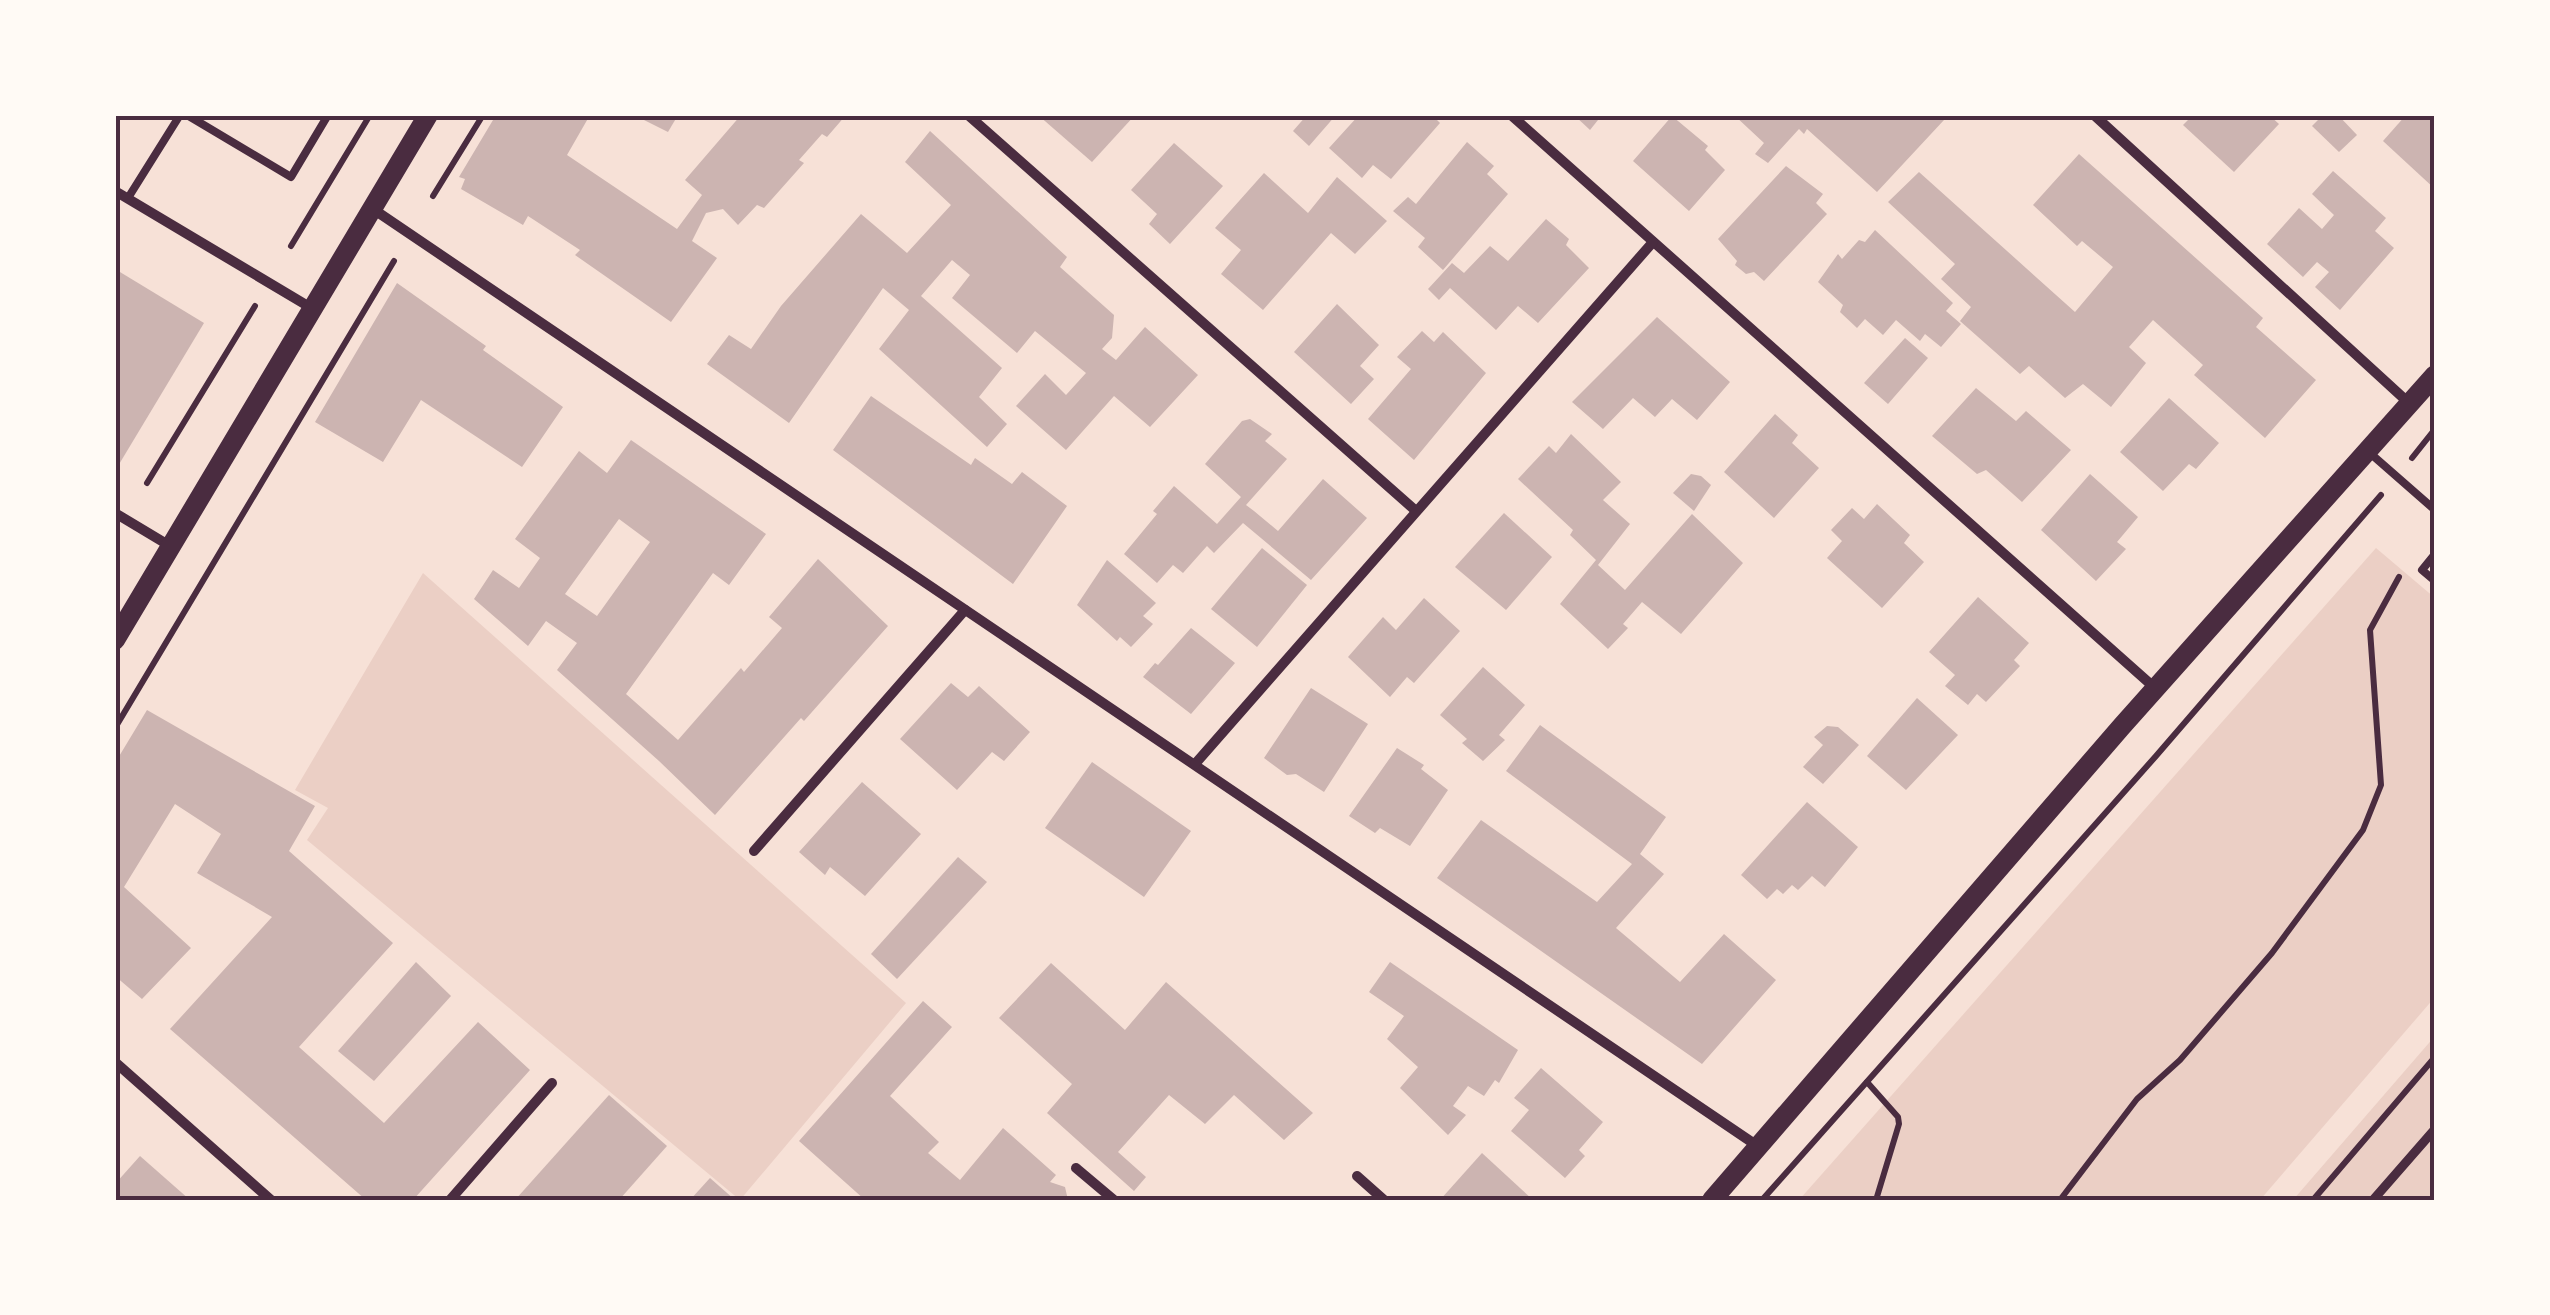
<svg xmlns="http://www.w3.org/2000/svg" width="2550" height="1315" font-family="Raleway,sans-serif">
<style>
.green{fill:#ebcfc5}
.building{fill:#ccb4b1;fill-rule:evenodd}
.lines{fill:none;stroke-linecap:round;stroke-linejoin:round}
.path{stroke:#4a2c40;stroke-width:6}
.service{stroke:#4a2c40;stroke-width:8}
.pedestrian{stroke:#4a2c40;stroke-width:9}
.minor{stroke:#4a2c40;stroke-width:10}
.secondary{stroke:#4a2c40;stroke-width:20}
.neatline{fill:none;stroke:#4a2c40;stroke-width:4}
</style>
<rect width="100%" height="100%" fill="#f7e1d7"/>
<!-- green -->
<g class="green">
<polygon points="2376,548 2435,598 2435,997 2260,1200 1799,1200"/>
<polygon points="423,573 906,1003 740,1200 307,840 328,808 295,790"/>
<polygon points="2435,1036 2435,1200 2293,1200"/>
</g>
<!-- building -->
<g class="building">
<polygon points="496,115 590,115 567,155 677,229 702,195 685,180 741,115 846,115 827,137 822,134 799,160 804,163 764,208 757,205 738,225 723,209 706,213 692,241 717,258 671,322 575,255 580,250 528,216 523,225 461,189 465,179 459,177"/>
<polygon points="634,115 678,115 668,132"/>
<polygon points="1038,115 1135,115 1092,162"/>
<polygon points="1307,115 1336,115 1309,146 1293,131"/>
<polygon points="1359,115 1432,115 1440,123 1391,179 1373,165 1362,178 1329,148"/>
<polygon points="1574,115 1602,115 1590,130"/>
<polygon points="1734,115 1939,115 1944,120 1877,192 1807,129 1804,134 1799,129 1768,163 1755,154 1764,143"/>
<polygon points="2193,115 2269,115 2279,124 2234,172 2183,125"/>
<polygon points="2323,115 2338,115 2357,135 2339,152 2312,126"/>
<polygon points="2406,115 2435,115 2435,189 2383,141"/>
<polygon points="1672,116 1708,146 1705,150 1725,170 1689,211 1633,161"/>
<polygon points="930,131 1067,257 1060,267 1114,315 1112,338 1102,349 1116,360 1145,327 1198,375 1150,427 1114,396 1066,450 1016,406 1045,374 1066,395 1086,373 1035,331 1017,353 952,298 970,275 952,260 921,296 1002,368 979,397 1007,424 987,447 879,349 909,310 883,288 789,423 707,364 729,335 751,349 781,306 861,214 907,253 951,205 905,162"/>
<polygon points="1467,142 1494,166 1487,174 1508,194 1443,270 1418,247 1425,238 1393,211 1408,197 1416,204"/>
<polygon points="1174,143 1223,186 1170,244 1149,224 1157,214 1131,190"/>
<polygon points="2079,154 2263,318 2256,327 2316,380 2265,438 2194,375 2203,365 2153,320 2129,347 2146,363 2111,407 2083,384 2065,398 2029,366 2020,374 1960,321 1971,307 1941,279 1955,264 1888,202 1919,172 2075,312 2113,267 2082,241 2077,246 2033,205"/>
<polygon points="1786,166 1823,194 1816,203 1827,214 1764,281 1754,272 1746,274 1735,265 1737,261 1718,239"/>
<polygon points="2333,171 2386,218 2375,231 2394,248 2340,310 2315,287 2329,272 2317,262 2303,277 2267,244 2299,208 2322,229 2334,215 2312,194"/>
<polygon points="1264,173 1308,213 1337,177 1387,221 1355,254 1331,233 1263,310 1221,274 1241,250 1215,228"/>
<polygon points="1546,219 1569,239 1566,245 1589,268 1538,323 1518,306 1496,330 1450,288 1439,300 1428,289 1452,263 1464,273 1490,246 1508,261"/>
<polygon points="1875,230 1953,303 1946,311 1961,324 1941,347 1925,334 1920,341 1896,320 1883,335 1865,319 1857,328 1840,312 1843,305 1818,282 1838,254 1842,259 1859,240 1865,242"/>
<polygon points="115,269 204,323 115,471"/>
<polygon points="397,283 486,346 483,350 563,407 522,467 421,400 383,462 315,422"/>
<polygon points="1337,304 1379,345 1360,366 1374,379 1351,404 1294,352"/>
<polygon points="1657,317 1730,382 1697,420 1672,399 1655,417 1633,398 1603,429 1572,402"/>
<polygon points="1422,331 1434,342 1443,332 1486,373 1414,460 1368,419 1411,369 1397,357"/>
<polygon points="1905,338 1928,358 1888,404 1864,383"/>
<polygon points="1976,388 2016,421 2026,411 2071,450 2022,502 1986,470 1977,474 1932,436"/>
<polygon points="871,396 971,465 975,458 1012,484 1022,472 1067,506 1013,584 833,450"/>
<polygon points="2169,398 2219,443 2196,469 2189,464 2163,491 2120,452"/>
<polygon points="1775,414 1798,435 1792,443 1819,468 1774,518 1724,472"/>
<polygon points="1250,419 1272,434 1265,441 1287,459 1246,505 1254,511 1278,531 1323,479 1367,518 1311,580 1243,523 1214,553 1207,546 1183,573 1173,565 1157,583 1124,554 1157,514 1153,511 1174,486 1217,524 1241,497 1205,464 1242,421"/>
<polygon points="1571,434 1621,482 1603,500 1630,524 1598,565 1625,590 1692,514 1743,563 1681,634 1642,602 1623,624 1628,628 1608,649 1560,604 1596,560 1570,535 1573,530 1518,479 1549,446 1556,453"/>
<path d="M631 440 766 534 729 585 713 573 626 694 678 740 741 668 744 672 782 628 769 617 818 559 888 626 804 721 801 718 715 815 659 761 557 670 577 643 546 621 528 646 474 599 493 570 519 588 540 558 515 539 579 451 607 473ZM619 519 650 542 597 616 565 594Z"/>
<polygon points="1691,474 1701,476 1711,485 1694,511 1673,493"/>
<polygon points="2090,474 2138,517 2117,542 2126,549 2096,581 2041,530"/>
<polygon points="1877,504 1910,535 1904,543 1924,562 1882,608 1827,558 1842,541 1831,530 1852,508 1864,519"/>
<polygon points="1504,513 1552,557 1506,610 1455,567"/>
<polygon points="1262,548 1307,585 1257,647 1211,609"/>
<polygon points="1107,560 1156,603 1143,616 1153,624 1131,647 1120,637 1117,641 1077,605"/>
<polygon points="1978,597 2029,643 2014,660 2020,666 1986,702 1977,694 1968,705 1945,686 1955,675 1929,652"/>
<polygon points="1424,598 1460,631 1414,683 1407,677 1390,697 1348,657 1383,617 1396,630"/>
<polygon points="1191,628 1235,663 1191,714 1143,677 1155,663 1158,665"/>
<polygon points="1483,667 1525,705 1499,735 1505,740 1483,761 1462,743 1467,739 1440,715"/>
<polygon points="951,683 968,697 979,686 1030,732 1004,761 992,752 957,790 900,739"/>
<polygon points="1311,688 1368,724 1324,792 1296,774 1287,775 1264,758"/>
<polygon points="1917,698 1958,735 1906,790 1867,756"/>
<polygon points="147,710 315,806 289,851 393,943 299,1047 384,1123 478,1022 530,1070 413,1200 366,1200 170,1029 272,917 197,873 221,834 175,804 124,887 191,948 142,999 115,976 115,763"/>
<polygon points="1540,725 1666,817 1640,854 1664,874 1616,928 1680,982 1724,934 1776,980 1702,1064 1437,878 1481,820 1597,902 1632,864 1506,771"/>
<polygon points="1827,726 1838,727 1859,745 1823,784 1803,767 1823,745 1814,737"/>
<polygon points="1397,748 1424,765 1421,769 1448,790 1410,846 1380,828 1375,833 1349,816"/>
<polygon points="1092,762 1191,831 1144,897 1045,828"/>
<polygon points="862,782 921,834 865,896 830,867 825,875 799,852"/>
<polygon points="1807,802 1858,847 1825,887 1812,876 1798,890 1792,885 1783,894 1777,889 1767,899 1741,875"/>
<polygon points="958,857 987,882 897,979 871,954"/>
<polygon points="416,962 451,996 374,1081 338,1051"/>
<polygon points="1390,962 1518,1050 1499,1083 1495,1080 1484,1096 1468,1086 1453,1106 1466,1115 1448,1135 1400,1088 1418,1067 1387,1039 1404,1016 1369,992"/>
<polygon points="1051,963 1125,1030 1166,982 1313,1113 1284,1140 1234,1095 1205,1124 1169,1095 1118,1152 1146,1177 1134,1191 1047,1113 1072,1084 999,1018"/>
<polygon points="923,1001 952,1027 890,1096 939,1142 928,1153 960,1180 1003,1128 1056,1175 1050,1182 1065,1187 1068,1200 903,1200 899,1197 865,1200 799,1141"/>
<polygon points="1541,1068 1603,1122 1579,1150 1585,1156 1565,1178 1511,1131 1529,1110 1514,1098"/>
<polygon points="609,1095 667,1146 619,1200 515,1200"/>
<polygon points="1482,1153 1533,1200 1440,1200"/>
<polygon points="140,1156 190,1200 115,1200 115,1184"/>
<polygon points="710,1178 735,1200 690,1200"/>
</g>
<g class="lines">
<!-- path -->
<g class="path">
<polyline points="433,196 483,115"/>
<polyline points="291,246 370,115"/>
<polyline points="2412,458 2435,429"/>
<polyline points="147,483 255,306"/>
<polyline points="115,728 394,261"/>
<polyline points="1867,1082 1898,1117 1899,1124 1876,1200"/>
<polyline points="1762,1200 2156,756 2381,495"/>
<polyline points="2060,1200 2137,1099 2180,1060 2272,953 2363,830 2381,785 2370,630 2399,577"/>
<polyline points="2313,1200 2435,1057"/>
</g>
<!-- service -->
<g class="service">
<polyline points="187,115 291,177 328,115"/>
<polyline points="128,198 180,115"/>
<polyline points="2371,454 2435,510"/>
<polyline points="2435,554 2422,570 2435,581"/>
</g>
<!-- pedestrian -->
<polyline class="pedestrian" points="2373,1200 2435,1129"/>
<!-- minor -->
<g class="minor">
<polyline points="968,115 1416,511"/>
<polyline points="1511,115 2156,689"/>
<polyline points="2094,115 2410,404"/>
<polyline points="115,191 313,309"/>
<polyline points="373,209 1759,1147"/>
<polyline points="115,513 170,546"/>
<polyline points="1195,764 1653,242"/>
<polyline points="754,851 965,610"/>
<polyline points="115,1062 271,1200"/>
<polyline points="1076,1168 1114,1200"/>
<polyline points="1357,1176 1384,1200"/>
<polyline points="450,1200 552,1083"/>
</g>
<!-- secondary -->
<g class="secondary">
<polyline points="115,640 428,115"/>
<polyline points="1712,1200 2122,726 2435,375"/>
</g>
</g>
<!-- border -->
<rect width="2550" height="1315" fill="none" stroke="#fffaf5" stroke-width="235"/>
<rect x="118" y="118" width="2314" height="1080" class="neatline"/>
</svg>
